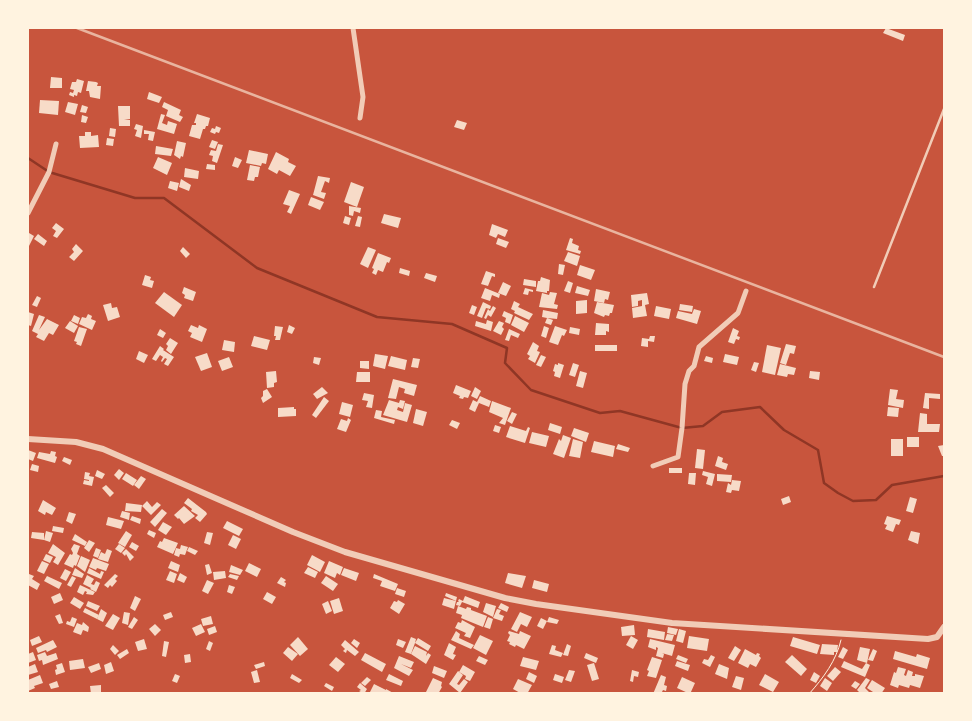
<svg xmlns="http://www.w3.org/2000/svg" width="972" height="721" font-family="Roboto,sans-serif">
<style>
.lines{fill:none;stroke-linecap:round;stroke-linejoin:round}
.stream{stroke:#8f3625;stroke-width:2.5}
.building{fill:#f7dbc8}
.path{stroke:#fff3e0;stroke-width:1}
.service{stroke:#f1ccb7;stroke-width:2.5}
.minor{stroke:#f1ccb7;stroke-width:5}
.tertiary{stroke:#f1ccb7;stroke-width:6}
.rail{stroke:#e9b49f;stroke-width:2.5}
</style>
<rect width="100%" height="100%" fill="#c8553d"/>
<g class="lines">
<!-- stream -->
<polyline class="stream" points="28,158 49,172 135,198 164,198 257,268 377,317 452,324 507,348 505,363 531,390 600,413 620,411 682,428 703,426 722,412 760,407 784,430 818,450 824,483 838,493 853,501 876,500 892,485 944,476"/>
</g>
<!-- building -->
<g class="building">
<polygon points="886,28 905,35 903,41 883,33"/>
<polygon points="51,77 62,78 62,88 50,88"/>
<polygon points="77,79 84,81 81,93 78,92 77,96 74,95 74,97 69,95 70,92 73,93 74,90 70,89 72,82 76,82"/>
<polygon points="88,81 96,82 98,83 97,86 101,86 100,99 90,97 89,91 86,91"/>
<polygon points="149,92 162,97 159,103 147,99"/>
<polygon points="40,100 59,101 58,115 39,113"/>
<polygon points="68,102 78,104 75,115 65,112"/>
<polygon points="164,102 181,110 179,115 183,117 180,122 166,116 168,110 162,107"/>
<polygon points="82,105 88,107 86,113 80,112"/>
<polygon points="118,106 130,106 130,119 124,120 130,120 130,126 119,126"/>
<polygon points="161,114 165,115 162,123 167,125 168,121 177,124 174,134 157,129"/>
<polygon points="197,114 210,118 208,126 206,126 205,129 203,129 200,139 189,136 192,125 196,125 196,123 194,123"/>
<polygon points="82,115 88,117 86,123 81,122"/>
<polygon points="457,120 467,123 464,130 454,127"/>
<polygon points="136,124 143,126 141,138 135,136 137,130 134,129"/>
<polygon points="216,126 221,128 219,133 216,132 215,134 210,132 212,128 215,129"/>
<polygon points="110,128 116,129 115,137 109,136"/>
<polygon points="144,130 155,132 153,141 148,140 149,134 144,134"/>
<polygon points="85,132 91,132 91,136 98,135 99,147 80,148 79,136 85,136"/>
<polygon points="107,138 114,139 113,146 106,145"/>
<polygon points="212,140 218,142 215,149 209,147"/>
<polygon points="177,141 186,143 183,157 181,156 180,159 174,155"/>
<polygon points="218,144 223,145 217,163 212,161 213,156 209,155 211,150 216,151"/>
<polygon points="156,146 173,149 171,156 155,154"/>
<polygon points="249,150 268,154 266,164 262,163 261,166 246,163"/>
<polygon points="276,152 289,159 288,162 296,166 290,176 279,170 277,174 268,169"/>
<polygon points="158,157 172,163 167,175 153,168"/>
<polygon points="235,157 242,160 238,168 232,166"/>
<polygon points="207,164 215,165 215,170 206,169"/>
<polygon points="250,165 260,167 258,177 255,177 254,181 247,180"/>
<polygon points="185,168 199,171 198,179 184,177"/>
<polygon points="318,176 330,178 329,183 325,181 321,192 326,193 324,199 313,195"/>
<polygon points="181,179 191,185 189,191 179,187"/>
<polygon points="170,181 179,183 177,191 168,188"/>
<polygon points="351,182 364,187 357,207 344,202"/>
<polygon points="289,190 300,194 291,214 287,212 290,206 283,204"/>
<polygon points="311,197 324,202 320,210 308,205"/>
<polygon points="349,206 361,208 360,213 354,211 353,216 349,215"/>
<polygon points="384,214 401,218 398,228 381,223"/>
<polygon points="345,216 351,218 349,225 343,223"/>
<polygon points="358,216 362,217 360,227 355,226"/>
<polygon points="56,223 64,229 57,238 53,236 56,231 52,228"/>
<polygon points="492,224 508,230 505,237 498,234 496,238 489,235"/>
<polygon points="29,233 34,236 29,246 28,245"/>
<polygon points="38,234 47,241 44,246 34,239"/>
<polygon points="498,238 509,242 506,248 496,244"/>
<polygon points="570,238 573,239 572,243 579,246 578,250 581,251 580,254 566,250"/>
<polygon points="76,244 83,251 74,261 69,257 74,252 72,249"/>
<polygon points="183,247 190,254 186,258 180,251"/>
<polygon points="368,247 376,250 368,268 360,264"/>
<polygon points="568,252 580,256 577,266 564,261"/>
<polygon points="378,253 391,258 389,263 387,262 383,272 378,270 376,275 372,273 374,269 372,268"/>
<polygon points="559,264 565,265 563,275 558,274"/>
<polygon points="580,265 595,270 591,280 577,275"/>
<polygon points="400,268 410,271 409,276 399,273"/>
<polygon points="486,271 495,274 495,277 492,276 488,286 481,284"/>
<polygon points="426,273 437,276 435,282 424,278"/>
<polygon points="145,275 151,277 150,280 154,281 152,288 142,285"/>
<polygon points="541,277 550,280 549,291 547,291 547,293 536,291 538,281 540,281"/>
<polygon points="524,279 536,281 536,287 523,285"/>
<polygon points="568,281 573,283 570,293 564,291"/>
<polygon points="503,282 511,286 506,296 498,293"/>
<polygon points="577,286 590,290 588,296 575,293"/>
<polygon points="184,287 196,292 193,301 184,298 185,295 182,293"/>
<polygon points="485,288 500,294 499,298 492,295 490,301 481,298"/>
<polygon points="525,288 533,290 533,292 529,291 528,295 523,294"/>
<polygon points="596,289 610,292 608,300 605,299 604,303 594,301"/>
<polygon points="164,292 182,305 174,317 155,303"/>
<polygon points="550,292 557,293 554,304 558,305 557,309 539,307 542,293 549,295"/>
<polygon points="647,293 649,304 645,305 647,316 633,318 632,308 642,306 642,300 638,301 638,306 632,307 631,295"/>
<polygon points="37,296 41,298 37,307 32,305"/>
<polygon points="587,300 587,313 576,314 576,301"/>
<polygon points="514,301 520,304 518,307 533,314 529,320 514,313 515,311 511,309"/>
<polygon points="483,302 491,306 490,309 486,308 482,318 477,316"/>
<polygon points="597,302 614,305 612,313 610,313 609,316 605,315 604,317 594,313"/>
<polygon points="111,303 112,308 117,307 120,317 108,321 103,305"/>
<polygon points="680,304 693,306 692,312 679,310"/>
<polygon points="472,305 477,307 474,315 469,313"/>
<polygon points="493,306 496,308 491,317 488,315 486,319 484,318 488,309 490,311"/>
<polygon points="656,306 671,309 669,319 654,316"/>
<polygon points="694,309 701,311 697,324 676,318 678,311 692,314"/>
<polygon points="543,310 558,313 557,319 547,318 553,320 551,325 545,323 547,318 542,317"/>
<polygon points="504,311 513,315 510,324 505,322 506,318 502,316"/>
<polygon points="28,312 34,314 31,326 28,325"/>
<polygon points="88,314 92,316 91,319 96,321 92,330 79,324 82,317 86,318"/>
<polygon points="39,315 45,317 39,330 47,319 59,325 53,335 49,333 44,341 36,337 38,334 32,331"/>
<polygon points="74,315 80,318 78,324 71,321"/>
<polygon points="515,316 529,323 524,332 511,325"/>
<polygon points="487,320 493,322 491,331 475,326 476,321 486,324"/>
<polygon points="70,321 78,326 74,333 65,328"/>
<polygon points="499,321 504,323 502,327 504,329 501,335 493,331"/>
<polygon points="596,323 609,324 609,332 606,331 606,335 595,335"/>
<polygon points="191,325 198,328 199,325 207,329 202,342 190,337 192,333 188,331"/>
<polygon points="289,325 295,328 292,334 287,332"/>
<polygon points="275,326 283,327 280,340 275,340 276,336 274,336"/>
<polygon points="544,326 549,328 546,338 541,336"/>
<polygon points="555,326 567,330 564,336 562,335 558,345 549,342"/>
<polygon points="79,327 87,329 81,346 76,344 77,342 74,341"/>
<polygon points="570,327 580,329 579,335 569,333"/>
<polygon points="733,328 739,331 737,336 740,337 739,340 736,339 734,344 728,342"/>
<polygon points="160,329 166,333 163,338 157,335"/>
<polygon points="509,329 520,334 518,338 511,335 509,341 505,340"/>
<polygon points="254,336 270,340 267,350 251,346"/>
<polygon points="650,336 655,336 654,342 648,341 648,347 641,346 642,338 649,339"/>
<polygon points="170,338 178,343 171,354 166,350 168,346 166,344"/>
<polygon points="224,340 235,342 234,352 222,350"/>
<polygon points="533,342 539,346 537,351 540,352 535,363 528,359 530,356 527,354"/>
<polygon points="786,344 796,346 794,354 790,353 786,365 780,363"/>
<rect x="595" y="345" width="22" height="6"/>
<polygon points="767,345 781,348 775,375 762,372"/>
<polygon points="160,346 164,349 163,350 174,357 168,366 164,364 167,359 165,358 162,362 161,361 163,357 160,355 156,361 152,359"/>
<polygon points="139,351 148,355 144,363 136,359"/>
<polygon points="207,353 212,367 201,371 195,357"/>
<polygon points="375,354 388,356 385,369 373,366"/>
<polygon points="725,354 739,357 737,365 723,362"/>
<polygon points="541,355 546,357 541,367 536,365"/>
<polygon points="391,356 407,360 405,370 388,366"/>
<polygon points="706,356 713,358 712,363 704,361"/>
<polygon points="229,357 233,367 222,371 218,361"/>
<polygon points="314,357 321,358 319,365 313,363"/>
<polygon points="413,358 420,359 418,368 411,367"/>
<polygon points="360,361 369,361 369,369 360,368"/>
<polygon points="754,362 759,363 756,372 751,370"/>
<polygon points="558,363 564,365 560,378 554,376 555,372 553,371 555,364 558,365"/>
<polygon points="573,363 579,365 575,377 569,375"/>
<polygon points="780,364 796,368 794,375 788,374 787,377 777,375"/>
<polygon points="276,371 277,382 274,383 274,387 267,388 266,372"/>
<polygon points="580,371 587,373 583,388 576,386"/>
<polygon points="810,371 820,372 819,380 809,378"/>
<polygon points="357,372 370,372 370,382 356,382"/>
<polygon points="393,379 417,385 414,396 404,393 405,389 399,387 396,399 388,398"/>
<polygon points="456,385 471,391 468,398 464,397 463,399 459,398 460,396 453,393"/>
<polygon points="322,387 328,393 317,399 313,394"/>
<polygon points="475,387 481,391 477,399 471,396"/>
<polygon points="267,389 272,397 263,403 261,398 263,396 263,391"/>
<polygon points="890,389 898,390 896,399 904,400 903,408 888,405"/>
<polygon points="364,393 374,395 372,408 366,407 368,401 362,400"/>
<polygon points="925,393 940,394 940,399 929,398 929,409 923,408"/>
<polygon points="480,396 491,401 489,407 479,403 475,412 469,409 473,400 477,402"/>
<polygon points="324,397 329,401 316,418 312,415"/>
<polygon points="389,400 399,403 400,400 405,401 403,409 398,407 397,410 403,412 405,403 412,405 407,422 383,415"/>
<polygon points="492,401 511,408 505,425 499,423 503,418 489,412"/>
<polygon points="342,402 353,405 350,417 339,414"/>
<polygon points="294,407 294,409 296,409 296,416 278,417 278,408"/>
<polygon points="888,407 899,408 898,417 887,416"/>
<polygon points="416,409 427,412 423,426 413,423"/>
<polygon points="376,410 382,411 381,417 395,420 394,424 374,418"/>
<polygon points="512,412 517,414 512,424 507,421"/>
<polygon points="920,413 927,414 927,424 940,424 939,432 918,432"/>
<polygon points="348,418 351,420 346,432 337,429 341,419 347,421"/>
<polygon points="452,420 460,423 457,429 449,425"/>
<polygon points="550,423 562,427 560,434 548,430"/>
<polygon points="495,425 501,427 499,433 493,431"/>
<polygon points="510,426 526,431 528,427 530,428 525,443 506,437"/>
<polygon points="574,428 589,433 586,442 571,436"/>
<polygon points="532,432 549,436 546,447 529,443"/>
<polygon points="563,435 571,438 564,458 553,454 559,439 561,441"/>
<rect x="907" y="437" width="12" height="10"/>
<polygon points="573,439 583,442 580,458 569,456"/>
<rect x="891" y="439" width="12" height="17"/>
<polygon points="594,441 615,446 613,457 591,452"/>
<polygon points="618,444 630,448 628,452 616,449"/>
<polygon points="944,445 944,456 942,456 938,446"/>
<polygon points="697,449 705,450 703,469 695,468"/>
<polygon points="28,450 36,453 33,461 28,459"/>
<polygon points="51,451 56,452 55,456 57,457 55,463 37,458 39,452 50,454"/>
<polygon points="718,456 723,458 722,462 728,464 726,470 715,466"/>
<polygon points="64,457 72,460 70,465 62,461"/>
<polygon points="32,464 39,466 38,472 30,470"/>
<rect x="669" y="468" width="13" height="5"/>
<polygon points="119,469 124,473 119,480 114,475"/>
<polygon points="97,470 105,474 102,479 95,476"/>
<polygon points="703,471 715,474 712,486 706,484 708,477 702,475"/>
<polygon points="85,472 90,473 89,476 94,477 92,486 83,484 84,480 89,481 89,480 84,479"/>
<polygon points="126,473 137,480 133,486 122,479"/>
<polygon points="689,473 696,473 695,485 688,484"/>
<polygon points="717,474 732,475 731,482 717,481"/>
<polygon points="141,476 146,479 139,489 134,485"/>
<polygon points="732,480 741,481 739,491 732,490 731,493 726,492 728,483 731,485"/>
<polygon points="106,485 114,493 110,497 102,488"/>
<polygon points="789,496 791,502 783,505 781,499"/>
<polygon points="910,497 917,499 913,513 906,511"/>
<polygon points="188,498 206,512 207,514 200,522 195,518 198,515 191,511 192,509 184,503"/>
<polygon points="43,500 56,508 52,515 46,512 45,515 38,511"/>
<polygon points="147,501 152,507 157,502 161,505 151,515 142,506"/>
<polygon points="126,503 142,505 141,512 125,511"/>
<polygon points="184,506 195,516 184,524 179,518 178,519 174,515"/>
<polygon points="162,509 167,513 155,527 150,522"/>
<polygon points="122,511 130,513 129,520 120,517"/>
<polygon points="69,512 76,514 72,524 66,521"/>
<polygon points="132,516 141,519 140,524 130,520"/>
<polygon points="887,516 901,520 899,525 896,524 893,532 885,529 887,525 884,524"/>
<polygon points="108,517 124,521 121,529 106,525"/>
<polygon points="227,521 243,529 239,536 223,528"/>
<polygon points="163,522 172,527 166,535 158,530"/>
<polygon points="53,526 64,528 63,533 52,531"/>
<polygon points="149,530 156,533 154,538 147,534"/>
<polygon points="46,531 53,533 50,542 44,540"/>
<polygon points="126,531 132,535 125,547 118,543"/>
<polygon points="911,531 920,533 918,544 908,540"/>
<polygon points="32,532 44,533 44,540 31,538"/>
<polygon points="207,532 213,533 210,545 204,543"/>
<polygon points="75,534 87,542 85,546 72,540"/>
<polygon points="233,535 241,539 236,549 228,545"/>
<polygon points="164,538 178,543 173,554 157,547 160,541 162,542"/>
<polygon points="89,540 95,543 89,552 84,548"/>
<polygon points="132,542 139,546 136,551 129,547"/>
<polygon points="53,544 65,553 58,565 53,562 56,557 48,553"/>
<polygon points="74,544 80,546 77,554 80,556 76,566 74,565 73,568 64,564 70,554 72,555 73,553 71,549"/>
<polygon points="119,544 125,548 121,553 115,549"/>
<polygon points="181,545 188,547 185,555 180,554 179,557 174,555 176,548 180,549"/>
<polygon points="189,547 198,551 195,555 187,551"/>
<polygon points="96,548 101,550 98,558 93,556"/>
<polygon points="107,549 112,551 108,562 98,559 101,552 105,554"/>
<polygon points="126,549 134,557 130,561 126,554 125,556 122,553"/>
<polygon points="46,554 53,557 50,563 43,560"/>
<polygon points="312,555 325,562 320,572 307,565"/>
<polygon points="81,556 90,560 85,572 77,566"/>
<polygon points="93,558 109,564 106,571 97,568 96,570 89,567"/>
<polygon points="42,561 49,564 44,574 37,571"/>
<polygon points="171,561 180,565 178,572 168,568"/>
<polygon points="329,561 343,567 340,575 337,573 335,578 324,573"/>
<polygon points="249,563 261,569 257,577 245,571"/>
<polygon points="209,564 212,573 207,575 205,565"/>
<polygon points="231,565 243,570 240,575 229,572"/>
<polygon points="308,567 318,572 315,578 304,573"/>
<polygon points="75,568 84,574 82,578 72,575"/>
<polygon points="89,568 100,574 101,571 104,572 101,579 87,573"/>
<polygon points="344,568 359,573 356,581 341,575"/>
<polygon points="65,569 71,572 66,581 60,578"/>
<polygon points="170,571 177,574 174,583 166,580"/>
<polygon points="225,571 226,578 214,580 213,572"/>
<polygon points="180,573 187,577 184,583 177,580"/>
<polygon points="508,573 526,576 522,588 505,583"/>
<polygon points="29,574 34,576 32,579 40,584 37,590 28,585"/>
<polygon points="115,574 118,576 115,579 117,581 112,587 110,585 108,588 104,585"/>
<polygon points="230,574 239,576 237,580 228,577"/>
<polygon points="374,574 398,584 395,591 380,586 382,581 373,578"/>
<polygon points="87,575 94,579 91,584 94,585 96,581 100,583 96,592 90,589 91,588 83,584"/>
<polygon points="47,576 62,583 59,589 44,581"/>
<polygon points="72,576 76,578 71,587 67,585"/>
<polygon points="326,576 338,584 333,591 321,583"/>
<polygon points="281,577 286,580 284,582 286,583 285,587 277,583"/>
<polygon points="207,580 214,583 208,594 202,591"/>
<polygon points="534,580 549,584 547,592 532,588"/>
<polygon points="80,585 95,592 93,595 86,594 87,592 85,591 83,595 77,592"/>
<polygon points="229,585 235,587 232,594 227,592"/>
<polygon points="397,588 406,591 404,597 395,594"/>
<polygon points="267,592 276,597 272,604 263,599"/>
<polygon points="60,593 63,600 54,604 51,597"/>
<polygon points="446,593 457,597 456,601 445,596"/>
<polygon points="135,596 141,599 135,611 130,608"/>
<polygon points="465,596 480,602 478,608 462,602 460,606 456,605 457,602 459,602 458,601 459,599 463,601"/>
<polygon points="74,597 84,603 80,609 70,603"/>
<polygon points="339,598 343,611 334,614 330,601"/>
<polygon points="444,598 456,601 454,609 442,605"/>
<polygon points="398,600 405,604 399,614 390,608 394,601 397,602"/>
<polygon points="88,601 100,606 97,611 86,606"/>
<polygon points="328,601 332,611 326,614 322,604"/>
<polygon points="486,603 496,606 493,617 483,612"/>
<polygon points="501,603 509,607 507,612 498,608"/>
<polygon points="458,606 466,609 467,607 471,608 471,610 487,616 483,627 461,618 462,615 456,613"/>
<polygon points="85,608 99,615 97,619 83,612"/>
<polygon points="101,609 107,613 103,622 97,619"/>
<polygon points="497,609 501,610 499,614 504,616 502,621 493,618"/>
<polygon points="124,612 130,613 128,625 122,623"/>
<polygon points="171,612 173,617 165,620 163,615"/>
<polygon points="520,612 532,617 527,627 521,624 517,632 511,629"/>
<polygon points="60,614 63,623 59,624 55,616"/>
<polygon points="113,614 120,618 113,630 105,626"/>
<polygon points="211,616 213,624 203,626 201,619"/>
<polygon points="72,617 77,619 74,627 66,624 67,621 70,622"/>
<polygon points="134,617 138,620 132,629 128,627"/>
<polygon points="488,617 493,619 490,629 484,627"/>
<polygon points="549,617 559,620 557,624 547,622"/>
<polygon points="541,618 547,621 543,629 537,626"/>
<polygon points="462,620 475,627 470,638 464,636 466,633 455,628 458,622 461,623"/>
<polygon points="83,622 89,627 88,632 83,630 81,635 73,632 77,623 82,625"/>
<polygon points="155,624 161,630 155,636 149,629"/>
<polygon points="201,624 205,632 196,636 192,628"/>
<polygon points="634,625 635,635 622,636 621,627"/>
<polygon points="215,626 217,632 209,635 207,629"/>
<polygon points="668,627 678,629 676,635 667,633"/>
<polygon points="648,629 665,632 664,640 647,637"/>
<polygon points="679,629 686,631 683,643 676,641"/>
<polygon points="456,631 460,634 459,638 474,645 471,649 451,640"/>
<polygon points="509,631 519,634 520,631 531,636 524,649 516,645 515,647 509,644 510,642 507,641 510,635 508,633"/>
<polygon points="667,634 674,635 672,641 665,640"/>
<polygon points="480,635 493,641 486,655 473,648"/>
<polygon points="39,636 42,642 32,646 30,640"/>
<polygon points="631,636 638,640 633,649 626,645"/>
<polygon points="689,636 709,639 707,651 687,648"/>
<polygon points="298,637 308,649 300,656 290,645"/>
<polygon points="411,637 416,639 415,643 418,638 431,646 428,651 415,643 411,654 405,652"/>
<polygon points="793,637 820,645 817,654 790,646"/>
<polygon points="144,639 147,649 138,651 135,642"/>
<polygon points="354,639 360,643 357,648 351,643"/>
<polygon points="398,639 406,642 403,648 396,645"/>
<polygon points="650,639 675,645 672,656 662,653 664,654 663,658 656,656 658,648 656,647 656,650 648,647"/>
<polygon points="53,640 57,647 47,652 46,650 38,653 36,648"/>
<polygon points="345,640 359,652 355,656 347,650 346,653 343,651 345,649 341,645"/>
<polygon points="164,641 169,642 166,657 162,656"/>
<polygon points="209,641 213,643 210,651 206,649"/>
<polygon points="449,643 456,647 453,654 456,655 453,660 444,655"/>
<polygon points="567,644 571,646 568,656 563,655"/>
<polygon points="822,644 838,645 837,652 834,652 834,655 820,654"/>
<polygon points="113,645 119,651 115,655 110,649"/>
<polygon points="552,645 556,646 555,650 563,653 561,657 549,654"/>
<polygon points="415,646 427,652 426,656 428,653 431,655 426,664 411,654"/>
<polygon points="735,646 741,650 734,661 728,658"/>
<polygon points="288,647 298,654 292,661 283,653"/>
<polygon points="843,647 848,650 843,659 838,657"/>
<polygon points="860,647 870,649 867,663 857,660"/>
<polygon points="127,649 129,653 120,659 117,655"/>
<polygon points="745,649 756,655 757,653 760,654 759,656 761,658 756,667 750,664 748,668 738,663"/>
<polygon points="873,649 877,651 873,661 868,660"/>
<polygon points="895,651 916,657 917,654 930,658 927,669 893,659"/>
<polygon points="33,652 36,660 28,663 28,654"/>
<polygon points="45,652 47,656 56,653 58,659 43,665 42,660 39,661 37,655"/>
<polygon points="365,653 386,664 382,672 361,660"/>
<polygon points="586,653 598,658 596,663 584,658"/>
<polygon points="190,654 191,662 185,663 184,655"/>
<polygon points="678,655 688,659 686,663 676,659"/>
<polygon points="711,655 715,657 710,667 702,663 704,659 708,660"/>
<polygon points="792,655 807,669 801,676 785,662"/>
<polygon points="399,656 414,662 411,668 401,664 413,670 409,676 394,668"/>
<polygon points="479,656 488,660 485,665 476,661"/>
<polygon points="336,657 345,664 338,672 329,665"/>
<polygon points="523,657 539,661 536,670 520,666"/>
<polygon points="652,657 662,660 656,678 647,676 649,671 647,670"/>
<polygon points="83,659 85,668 70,670 69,661"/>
<polygon points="677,661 690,665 688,671 675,666"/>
<polygon points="844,661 862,669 866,663 870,665 865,677 841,667"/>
<polygon points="111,662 114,671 106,674 104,665"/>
<polygon points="264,662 265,666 256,669 254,665"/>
<polygon points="62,663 65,672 56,675 55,670 57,669 56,665"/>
<polygon points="99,663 101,669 91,673 88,667"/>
<polygon points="594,663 599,679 592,681 587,665"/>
<polygon points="35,664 38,672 28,675 28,667"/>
<polygon points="719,664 729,668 727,679 715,674"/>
<polygon points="463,665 475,672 470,681 465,679 466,676 459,672"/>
<polygon points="434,666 447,671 444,678 432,673"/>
<polygon points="835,667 841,672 833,681 827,676"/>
<polygon points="898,667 906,669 904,675 906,676 908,670 913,672 912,676 915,676 915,674 924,676 920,688 910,685 909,688 899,685 898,688 890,685 894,672 896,673"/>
<polygon points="257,670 260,682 254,683 251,672"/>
<polygon points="569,670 575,671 571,682 565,680"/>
<polygon points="632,670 639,672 638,677 634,676 633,682 630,681"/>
<polygon points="458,671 463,675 457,684 459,685 464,679 468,682 460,693 449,684"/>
<polygon points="529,672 537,676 534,683 526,679"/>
<polygon points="814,672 820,676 816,683 810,680"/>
<polygon points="175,674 180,676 177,683 172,681"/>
<polygon points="292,674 302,680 299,683 290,678"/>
<polygon points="389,674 403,681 401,686 386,680"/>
<polygon points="555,674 564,677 562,683 553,680"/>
<polygon points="765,674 779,682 773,692 759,685"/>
<polygon points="40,675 43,683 34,686 35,688 28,691 28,680"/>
<polygon points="661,675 666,677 664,685 667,686 666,691 663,690 661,694 653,694"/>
<polygon points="736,676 744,678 741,690 732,687"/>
<polygon points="367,677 371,680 365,686 361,683"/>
<polygon points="682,677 695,683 690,694 677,688"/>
<polygon points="433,678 442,682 441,686 442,687 438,694 425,694"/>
<polygon points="825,678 832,683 827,691 820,686"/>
<polygon points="866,678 870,680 865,688 871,694 861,694 857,690"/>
<polygon points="518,679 532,685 527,694 522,694 513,689"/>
<polygon points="872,680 885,688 881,694 876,694 867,688"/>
<polygon points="57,681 59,687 51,689 49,684"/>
<polygon points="855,681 860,684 856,689 851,686"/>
<polygon points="326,683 334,687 332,691 324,686"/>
<polygon points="360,683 367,689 364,694 359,691 361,690 357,687"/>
<polygon points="374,684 386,690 386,689 395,694 372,694 370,692"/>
<polygon points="101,685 101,694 91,694 90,686"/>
</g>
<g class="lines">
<!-- path -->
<path class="path" d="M809 694C824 677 836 661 841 640"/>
<!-- service -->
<polyline class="service" points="874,287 944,109"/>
<!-- minor -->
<g class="minor">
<polyline points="353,28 363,97 360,118"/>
<polyline points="28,213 49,172 56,144"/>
<polyline points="653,466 678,457 682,428 685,384 689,371 694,366 699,347 738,313 746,291"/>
</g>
<!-- tertiary -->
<polyline class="tertiary" points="28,439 76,442 103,449 293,532 345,552 505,598 536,604 672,623 928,639 937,637 944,627"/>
<!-- rail -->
<polyline class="rail" points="77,28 944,357"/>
</g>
<!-- border -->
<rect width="972" height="721" fill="none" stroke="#fff3e0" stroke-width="58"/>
</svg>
